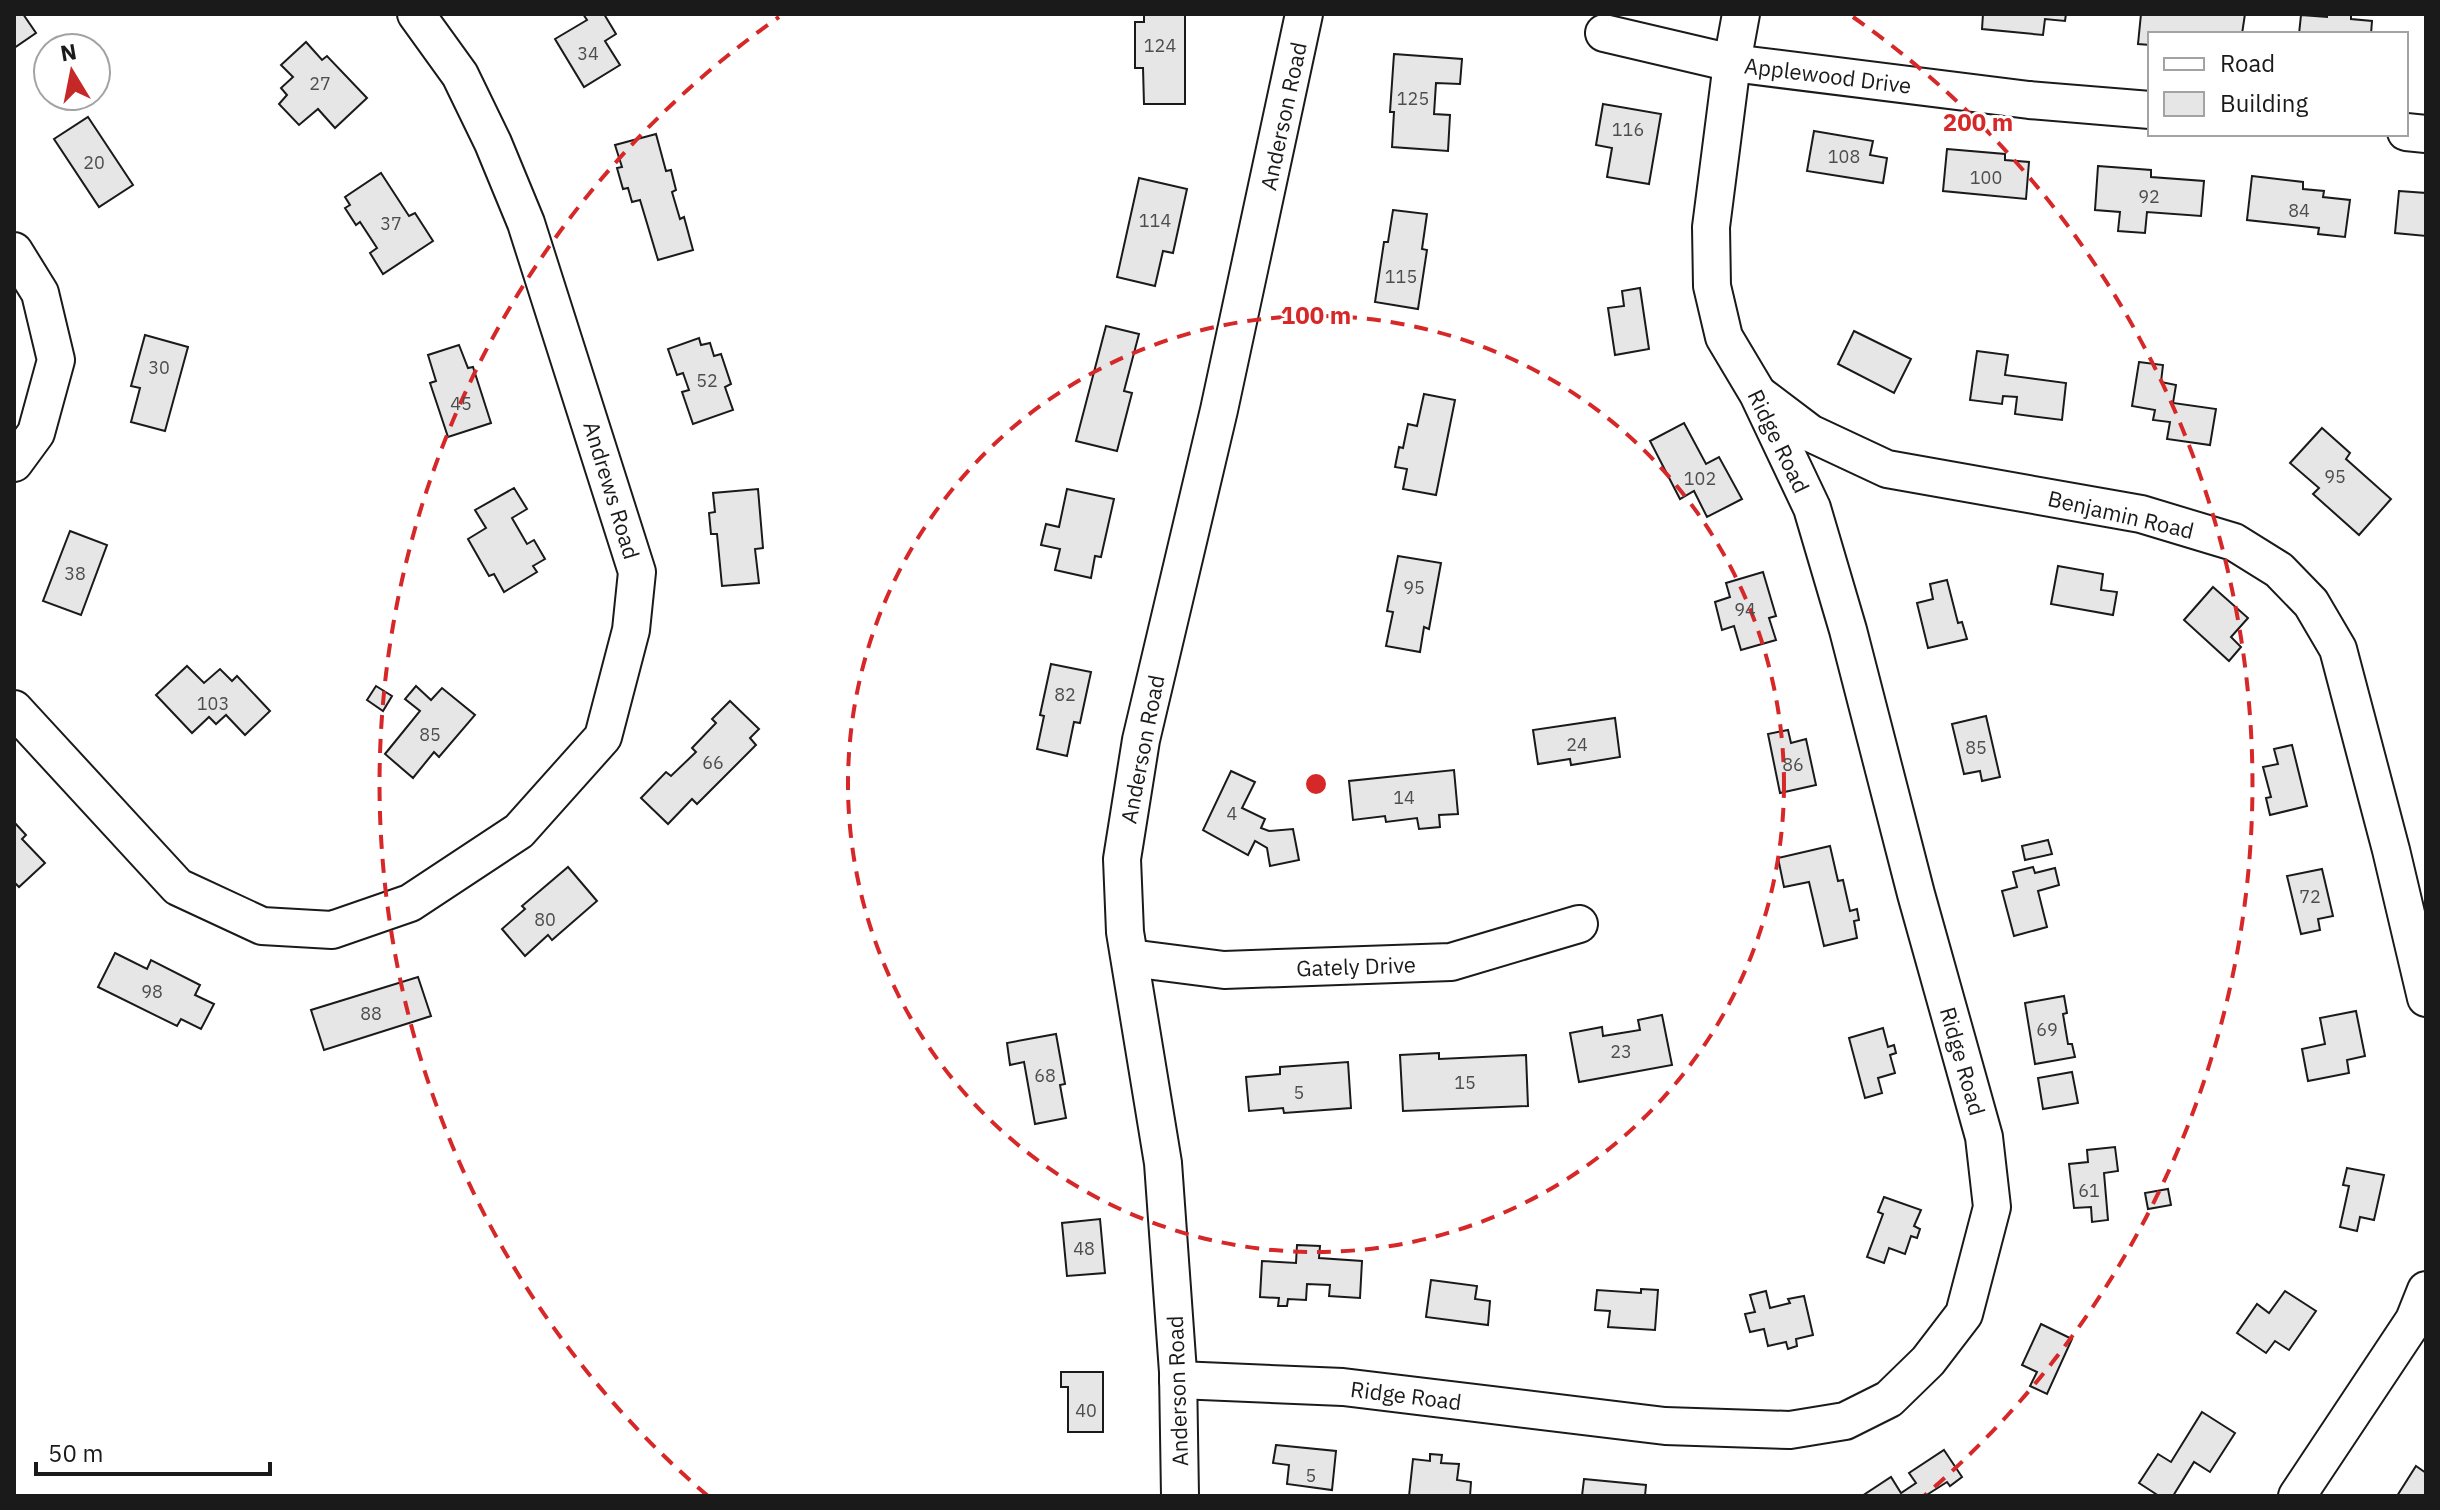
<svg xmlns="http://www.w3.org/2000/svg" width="2440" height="1510" font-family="'IBM Plex Sans',sans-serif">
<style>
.building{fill:#e6e6e6;stroke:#1a1a1a;stroke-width:2}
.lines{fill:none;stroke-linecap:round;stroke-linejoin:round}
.minor-casing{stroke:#1a1a1a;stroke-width:40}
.minor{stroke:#fff;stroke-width:36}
.ring{fill:none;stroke:#d62828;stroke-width:4;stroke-dasharray:14 10}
.labels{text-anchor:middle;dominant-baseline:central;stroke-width:6;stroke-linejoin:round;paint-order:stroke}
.number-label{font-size:18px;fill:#4d4d4d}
.street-label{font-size:22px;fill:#1a1a1a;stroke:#fff}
.centre{fill:#d62828;stroke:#fff;stroke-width:4}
.ring-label{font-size:24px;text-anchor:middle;font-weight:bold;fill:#d62828;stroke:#fff;stroke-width:6;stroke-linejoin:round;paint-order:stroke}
</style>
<rect width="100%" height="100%" fill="#fff"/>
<!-- building -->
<g class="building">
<polygon points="14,14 23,14 36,33 14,48"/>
<polygon points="583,14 604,14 616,34 605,41 620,65 584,87 555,39 587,20"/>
<polygon points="1144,14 1185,14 1185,104 1144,104 1143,68 1135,68 1135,22 1144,22"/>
<polygon points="1983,14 2066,14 2065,21 2045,19 2043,35 1982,29"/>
<polygon points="2141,14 2245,14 2242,34 2150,34 2150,45 2138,44"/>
<polygon points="2327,14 2351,14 2351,19 2372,21 2371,34 2299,34 2301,15 2327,17"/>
<polygon points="306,42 322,60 327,56 367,98 335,128 318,109 299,125 279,104 287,95 281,88 293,77 281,65"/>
<polygon points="1394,54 1462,59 1460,84 1436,83 1434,114 1450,115 1448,151 1392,147 1394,112 1390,112"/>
<polygon points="1603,104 1661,114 1649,184 1607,177 1612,148 1596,145"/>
<polygon points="88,117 133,185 99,207 54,139"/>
<polygon points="1814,131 1873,141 1870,155 1887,158 1883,183 1807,171"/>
<polygon points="656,134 666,171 671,170 676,190 672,192 680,219 684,217 693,250 658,260 640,200 632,202 628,188 623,189 617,168 622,167 615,145"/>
<polygon points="1947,149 2005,154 2005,160 2029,162 2026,199 1943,191"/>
<polygon points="2098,166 2151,170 2151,177 2204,181 2201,216 2147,212 2145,233 2118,231 2120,212 2095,210"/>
<polygon points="381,173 409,216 415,213 433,241 383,274 370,253 377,248 360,222 356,225 345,208 350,205 345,197"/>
<polygon points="2252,176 2303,182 2303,189 2324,191 2323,197 2350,200 2345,237 2318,234 2319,228 2247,220"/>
<polygon points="1139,178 1187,189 1173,253 1163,251 1155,286 1117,277"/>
<polygon points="2399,191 2426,193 2426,236 2395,233"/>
<polygon points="1393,210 1427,214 1422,249 1427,250 1418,309 1375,302 1384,242 1388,242"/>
<polygon points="1640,288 1649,349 1615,355 1608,308 1624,306 1622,291"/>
<polygon points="1106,326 1139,334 1124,391 1132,393 1117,451 1076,441"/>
<polygon points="1854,331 1911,359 1894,393 1838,364"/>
<polygon points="145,335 188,347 165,431 131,422 140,388 131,386"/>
<polygon points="699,338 701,345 710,343 714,356 721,354 731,384 725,387 733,410 693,424 682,392 689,390 683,373 677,375 668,349"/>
<polygon points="459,345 468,368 473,367 491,423 448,437 430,383 436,381 428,355"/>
<polygon points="1977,351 2008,355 2005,375 2066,383 2062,420 2015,414 2017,397 2003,396 2002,404 1970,400"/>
<polygon points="2139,362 2163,365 2161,382 2176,385 2173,403 2216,409 2210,445 2167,439 2170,422 2153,420 2155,410 2132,406"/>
<polygon points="1424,394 1455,400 1436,495 1403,489 1407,469 1395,467 1399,447 1403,448 1408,424 1417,426"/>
<polygon points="1684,423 1706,464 1719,457 1742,499 1707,517 1694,491 1680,499 1650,441"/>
<polygon points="2322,428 2350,453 2346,459 2391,499 2359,535 2313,494 2319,488 2290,463"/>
<polygon points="514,488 527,509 512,518 527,544 534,540 545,559 533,566 537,572 504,592 494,574 489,576 468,539 486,528 475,510"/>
<polygon points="758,489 763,548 755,549 759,583 722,586 717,534 711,534 709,513 715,512 713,493"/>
<polygon points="1067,489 1114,499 1101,557 1095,556 1091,578 1055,570 1060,549 1041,545 1046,524 1059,527"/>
<polygon points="70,531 107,545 81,615 43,601"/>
<polygon points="1398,556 1441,563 1429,629 1424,627 1420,652 1386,646 1393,612 1387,611"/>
<polygon points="2058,566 2103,574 2101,590 2117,592 2113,615 2051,604"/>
<polygon points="1763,572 1776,616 1769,618 1776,640 1741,650 1734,626 1722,630 1715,602 1730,597 1726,583"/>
<polygon points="1947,580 1958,623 1962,622 1967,639 1928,648 1917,603 1933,599 1930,584"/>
<polygon points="2213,587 2248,618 2231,637 2241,647 2229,661 2184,620"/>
<polygon points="1051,664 1091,672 1080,723 1074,722 1067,756 1037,749 1044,716 1040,715"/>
<polygon points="187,666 204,683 220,669 232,681 237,676 270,711 245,735 226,715 216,724 209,717 192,733 156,695"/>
<polygon points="376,686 392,696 383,711 367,700"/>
<polygon points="416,686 431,700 442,688 475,715 439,757 434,752 413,778 385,754 420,711 405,699"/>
<polygon points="730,701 759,729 750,738 756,745 697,804 692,799 668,824 641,798 666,772 671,776 696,752 692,748 716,723 712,719"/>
<polygon points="1986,716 2000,777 1982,781 1980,771 1964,774 1952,724"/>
<polygon points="1615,718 1620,757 1571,765 1570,759 1538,764 1533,730"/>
<polygon points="1788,730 1791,743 1806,739 1816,785 1780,793 1768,734"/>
<polygon points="2292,745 2307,806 2270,815 2266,798 2271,797 2263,767 2278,764 2274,749"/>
<polygon points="1454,770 1458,814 1439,815 1440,827 1419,829 1417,818 1386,822 1385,816 1353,820 1349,781"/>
<polygon points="1231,771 1255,782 1242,808 1265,819 1261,828 1269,831 1293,829 1299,860 1270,866 1267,848 1255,841 1248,855 1203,830"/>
<polygon points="14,822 26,835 22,839 45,863 19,887 14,882"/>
<polygon points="2048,840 2052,854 2025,860 2022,846"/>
<polygon points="1830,846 1838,881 1843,880 1850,911 1857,909 1859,920 1854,921 1857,938 1824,946 1809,882 1784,887 1778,858"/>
<polygon points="568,867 597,901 552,940 548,935 525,956 502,929 525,909 522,906"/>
<polygon points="2033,867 2035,873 2055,868 2059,885 2038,891 2047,927 2014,936 2002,891 2017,887 2013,872"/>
<polygon points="2322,869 2333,916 2318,919 2320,930 2301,934 2287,876"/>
<polygon points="115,953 147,969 151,960 200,985 195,995 214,1004 201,1029 181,1019 177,1026 98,987"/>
<polygon points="418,977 431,1016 324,1050 311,1010"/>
<polygon points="2064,996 2067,1013 2063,1014 2068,1044 2072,1044 2075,1057 2035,1064 2025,1003"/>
<polygon points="2356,1011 2365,1056 2347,1060 2349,1073 2308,1081 2302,1049 2325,1044 2320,1018"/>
<polygon points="1662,1015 1672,1065 1579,1082 1570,1033 1602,1027 1603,1036 1640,1030 1638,1020"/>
<polygon points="1883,1028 1888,1047 1894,1045 1896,1053 1890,1055 1895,1073 1878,1078 1882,1093 1865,1098 1849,1038"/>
<polygon points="1056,1034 1065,1084 1060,1085 1066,1118 1035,1124 1024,1062 1010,1065 1007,1043"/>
<polygon points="1439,1053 1439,1059 1526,1055 1528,1106 1403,1111 1400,1055"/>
<polygon points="1348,1062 1351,1108 1284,1113 1283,1108 1249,1111 1246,1077 1280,1074 1280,1067"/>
<polygon points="2072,1072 2078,1103 2043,1109 2038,1078"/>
<polygon points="2115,1147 2118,1171 2104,1173 2108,1220 2092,1222 2091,1207 2074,1208 2069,1164 2088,1162 2087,1150"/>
<polygon points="2347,1168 2384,1175 2374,1220 2360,1217 2357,1231 2340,1227 2349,1186 2343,1185"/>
<polygon points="2168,1189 2171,1205 2148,1209 2145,1193"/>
<polygon points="1884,1197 1921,1210 1914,1226 1920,1229 1917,1238 1911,1236 1905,1254 1889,1248 1884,1263 1867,1257 1883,1214 1878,1212"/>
<polygon points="1100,1219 1105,1273 1067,1276 1062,1223"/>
<polygon points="1297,1245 1320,1246 1319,1258 1362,1261 1360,1298 1329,1296 1330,1285 1307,1284 1306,1300 1288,1299 1287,1306 1278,1306 1279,1298 1260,1297 1262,1261 1296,1263"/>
<polygon points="1431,1280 1477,1286 1475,1299 1490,1301 1488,1325 1426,1317"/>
<polygon points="1641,1289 1658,1290 1655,1330 1608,1327 1610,1311 1595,1310 1597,1290 1641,1293"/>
<polygon points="1766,1291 1770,1308 1790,1303 1788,1299 1804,1296 1813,1335 1796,1339 1797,1346 1788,1349 1786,1342 1768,1346 1764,1329 1750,1332 1745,1314 1755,1312 1750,1295"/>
<polygon points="2285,1291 2316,1311 2289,1350 2275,1341 2266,1353 2237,1333 2257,1304 2269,1313"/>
<polygon points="2041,1324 2072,1339 2047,1394 2030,1386 2037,1372 2022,1365"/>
<polygon points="1061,1372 1103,1372 1103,1432 1068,1432 1068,1387 1061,1387"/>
<polygon points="2202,1412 2235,1433 2210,1472 2194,1462 2173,1496 2159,1496 2139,1483 2158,1454 2171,1462"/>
<polygon points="1276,1445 1336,1451 1332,1490 1287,1484 1289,1465 1273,1463"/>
<polygon points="1944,1450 1962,1477 1950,1486 1947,1482 1925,1496 1862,1496 1891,1477 1901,1493 1916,1483 1909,1473"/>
<polygon points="1430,1454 1442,1455 1441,1463 1459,1464 1457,1480 1471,1482 1470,1496 1409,1496 1413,1459 1430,1461"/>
<polygon points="2416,1466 2426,1473 2426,1496 2397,1496"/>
<polygon points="1584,1479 1646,1485 1645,1496 1582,1496"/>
</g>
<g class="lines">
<!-- minor casing -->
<g class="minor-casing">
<g id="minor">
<polyline points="1604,33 1732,63 2029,100 2150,110"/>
<polyline points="2406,132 2426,134"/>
<polyline points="14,251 40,293 56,360 36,433 14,463"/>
<polyline points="1761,396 1810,433 1887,469 2141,514 2234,542 2279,570 2311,603 2338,649 2391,850 2426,998"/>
<polyline points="14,709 178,887 262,926 332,930 410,903 519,831 603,737 631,630 637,572 526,223 493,143 460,75 416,14"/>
<polyline points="1130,958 1224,970 1451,962 1579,924"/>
<polyline points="1178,1380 1343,1387 1665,1426 1790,1430 1845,1421 1889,1399 1928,1361 1964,1314 1992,1207 1984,1137 1916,894 1848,630 1812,508 1758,394 1724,337 1712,286 1711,227 1732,63 1741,14"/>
<polyline points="1180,1496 1178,1372 1163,1163 1125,932 1122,859 1141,740 1219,410 1304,14"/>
<polyline points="2297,1496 2414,1320 2426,1290"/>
</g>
</g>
<!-- minor -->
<use href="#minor" class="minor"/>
</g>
<!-- distance rings -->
<g class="ring">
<circle cx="1316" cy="784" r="468"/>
<path d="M708 1496A936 936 0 0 1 779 17M1853 17A936 936 0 0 1 1924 1496"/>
</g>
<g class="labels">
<!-- number labels -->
<g class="number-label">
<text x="1160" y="45">124</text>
<text x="588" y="53">34</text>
<text x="320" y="83">27</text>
<text x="1413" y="98">125</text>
<text x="1628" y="129">116</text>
<text x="1844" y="156">108</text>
<text x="94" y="162">20</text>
<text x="1986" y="177">100</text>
<text x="2149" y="196">92</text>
<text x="2299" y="210">84</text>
<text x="1155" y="220">114</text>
<text x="391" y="223">37</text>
<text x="1401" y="276">115</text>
<text x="159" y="367">30</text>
<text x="707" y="380">52</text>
<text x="461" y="403">45</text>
<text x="2335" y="476">95</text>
<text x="1700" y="478">102</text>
<text x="75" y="573">38</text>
<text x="1414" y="587">95</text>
<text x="1745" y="609">94</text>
<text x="1065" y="694">82</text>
<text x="213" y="703">103</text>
<text x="430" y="734">85</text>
<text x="1577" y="744">24</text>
<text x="1976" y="747">85</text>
<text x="713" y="762">66</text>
<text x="1793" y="764">86</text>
<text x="1404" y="797">14</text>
<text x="1232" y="813">4</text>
<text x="2310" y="896">72</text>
<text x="545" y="919">80</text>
<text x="152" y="991">98</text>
<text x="371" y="1013">88</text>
<text x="2047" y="1029">69</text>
<text x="1621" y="1051">23</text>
<text x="1045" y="1075">68</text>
<text x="1465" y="1082">15</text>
<text x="1299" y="1092">5</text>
<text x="2089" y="1190">61</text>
<text x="1084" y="1248">48</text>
<text x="1086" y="1410">40</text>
<text x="1311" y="1475">5</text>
</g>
<!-- street labels -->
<g class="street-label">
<text transform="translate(1828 75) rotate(7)">Applewood Drive</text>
<text transform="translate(1283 116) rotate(-78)">Anderson Road</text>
<text transform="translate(1779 441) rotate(64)">Ridge Road</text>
<text transform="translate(612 490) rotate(73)">Andrews Road</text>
<text transform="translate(2121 514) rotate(13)">Benjamin Road</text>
<text transform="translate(1142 749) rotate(-79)">Anderson Road</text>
<text transform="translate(1356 966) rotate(-2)">Gately Drive</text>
<text transform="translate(1963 1061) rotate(74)">Ridge Road</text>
<text transform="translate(1177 1391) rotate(-92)">Anderson Road</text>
<text transform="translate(1406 1395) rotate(7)">Ridge Road</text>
</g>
</g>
<circle cx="1316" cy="784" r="12" class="centre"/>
<g class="ring-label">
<text x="1978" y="131">200 m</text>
<text x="1316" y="324">100 m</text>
</g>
<!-- border -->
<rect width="2440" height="1510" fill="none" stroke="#1a1a1a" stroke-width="32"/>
<!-- legend -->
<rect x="2148" y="32" width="260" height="104" fill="#ffffff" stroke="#a3a3a3" stroke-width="2"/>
<rect x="2164" y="58" width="40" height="12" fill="#ffffff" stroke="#a3a3a3" stroke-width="2"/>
<text x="2220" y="72" font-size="24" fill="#1a1a1a">Road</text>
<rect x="2164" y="92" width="40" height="24" fill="#e6e6e6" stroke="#a3a3a3" stroke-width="2"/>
<text x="2220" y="112" font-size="24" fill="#1a1a1a">Building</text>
<!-- north arrow -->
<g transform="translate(72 72) rotate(350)"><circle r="38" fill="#ffffff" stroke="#a3a3a3" stroke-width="2"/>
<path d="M0-6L14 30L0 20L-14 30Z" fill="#c62828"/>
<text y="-12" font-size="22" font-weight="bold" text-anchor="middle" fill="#1a1a1a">N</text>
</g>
<!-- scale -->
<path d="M36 1462v12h234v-12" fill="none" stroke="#1a1a1a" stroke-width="4"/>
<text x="48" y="1462" font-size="24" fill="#1a1a1a" stroke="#ffffff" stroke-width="6" paint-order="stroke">50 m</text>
</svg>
